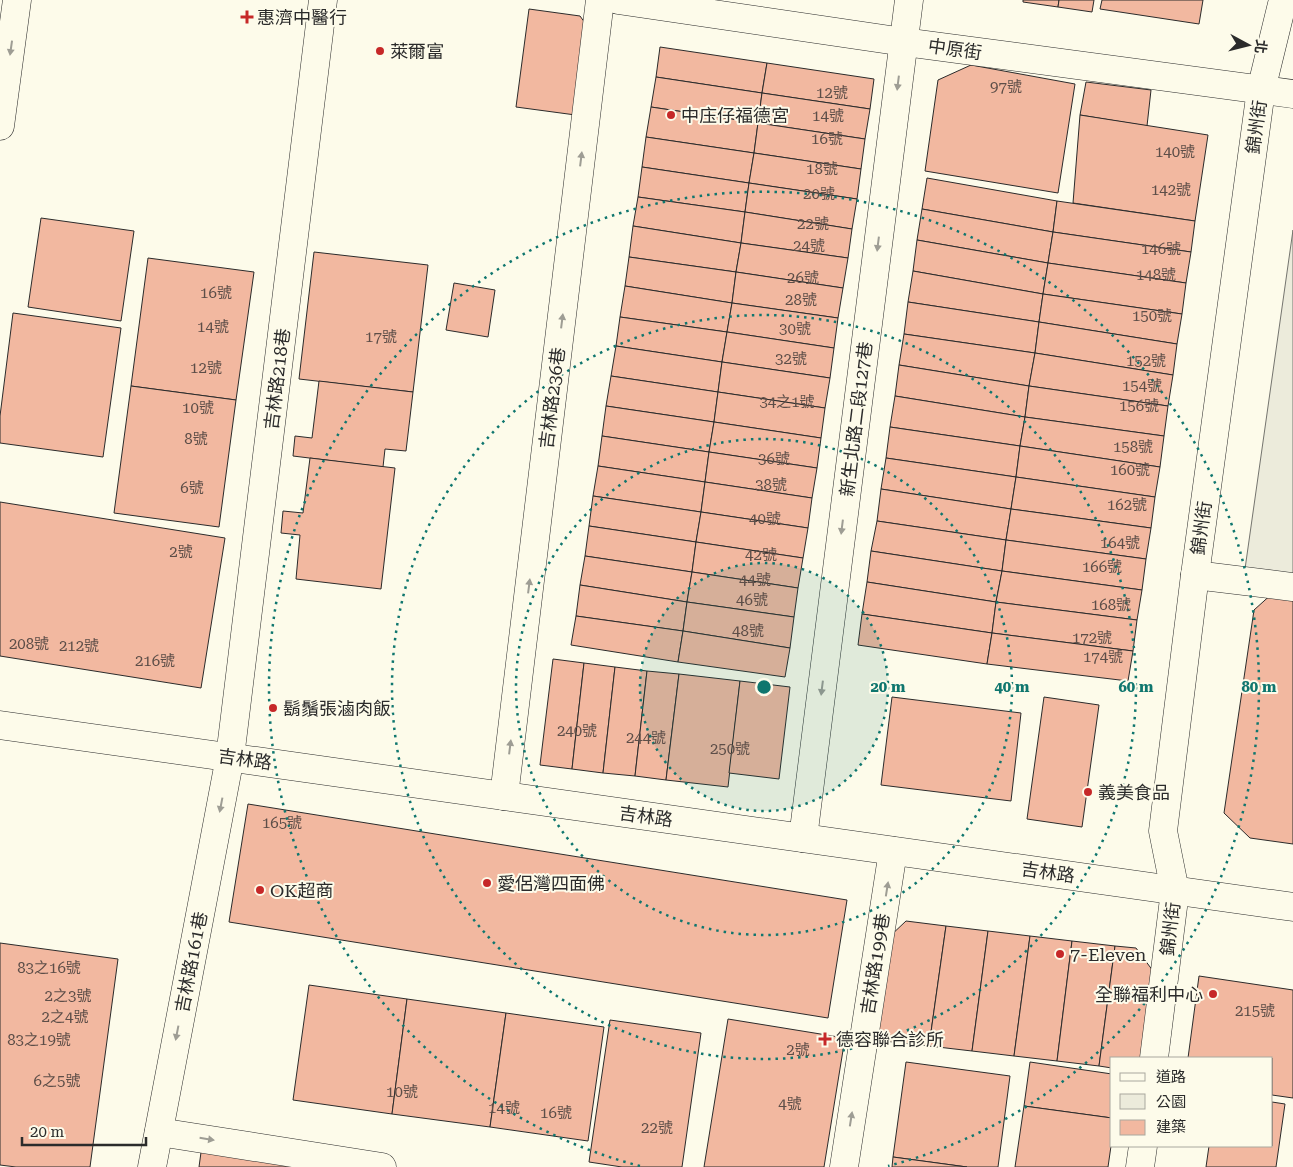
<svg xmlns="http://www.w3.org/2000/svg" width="1293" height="1167" font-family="'Roboto Serif','Noto Sans TC',serif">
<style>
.green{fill:#ecebdb;stroke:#74746e}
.building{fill:#f2b8a0;stroke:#2b2b2b}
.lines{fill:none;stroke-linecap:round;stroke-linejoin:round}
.minor-casing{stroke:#2b2b2b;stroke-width:29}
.minor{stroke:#fdfbea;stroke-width:28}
.oneway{fill:#9e9d94}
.ring{fill:none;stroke:#0f766e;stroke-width:2.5;stroke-dasharray:2.5 5}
.poi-dot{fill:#c62828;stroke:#fdfbea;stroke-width:2}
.labels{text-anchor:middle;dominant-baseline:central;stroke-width:4;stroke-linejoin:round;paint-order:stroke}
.number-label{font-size:15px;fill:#5d4e48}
.poi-label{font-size:18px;fill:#2b2b2b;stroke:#fdfbea;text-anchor:start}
.street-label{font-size:18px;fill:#2b2b2b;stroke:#fdfbea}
.centre{fill:#0f766e;stroke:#fdfbea;stroke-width:2.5}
.ring-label{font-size:15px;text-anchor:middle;font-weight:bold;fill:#0f766e;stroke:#fdfbea;stroke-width:4;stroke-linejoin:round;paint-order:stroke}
</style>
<rect width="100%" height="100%" fill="#fdfbea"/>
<!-- green -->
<polygon class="green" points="1293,230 1293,582 1244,576"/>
<!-- building -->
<g class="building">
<polygon points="1023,0 1059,0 1058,7 1023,2"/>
<polygon points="1059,0 1094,0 1092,12 1058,7"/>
<polygon points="1102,0 1203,0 1199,24 1100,9"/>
<polygon points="529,9 580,16 593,34 583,116 516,107"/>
<polygon points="660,47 767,63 762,93 656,77"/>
<polygon points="767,63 874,79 870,109 762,93"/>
<polygon points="971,65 1075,84 1058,193 925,171 938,80"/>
<polygon points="656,77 762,93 758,123 651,107"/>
<polygon points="1086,82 1151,90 1147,126 1080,115"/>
<polygon points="762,93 870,109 865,139 758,123"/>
<polygon points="651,107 758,123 754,153 646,137"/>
<polygon points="1080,115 1208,135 1195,221 1073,203"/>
<polygon points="758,123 865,139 861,169 754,153"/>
<polygon points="646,137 754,153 749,183 642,167"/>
<polygon points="754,153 861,169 857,199 749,183"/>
<polygon points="642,167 749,183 745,212 638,197"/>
<polygon points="927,178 1057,201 1053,232 922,209"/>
<polygon points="749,183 857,199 852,229 745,212"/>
<polygon points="638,197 745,212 741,243 633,226"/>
<polygon points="1057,201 1195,221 1191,252 1053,232"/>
<polygon points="922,209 1053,232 1048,263 917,240"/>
<polygon points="745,212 852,229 848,258 741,243"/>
<polygon points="41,218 134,231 121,321 28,307"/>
<polygon points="633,226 741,243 736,272 629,257"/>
<polygon points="1053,232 1191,252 1186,283 1048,263"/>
<polygon points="917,240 1048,263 1043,294 913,271"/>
<polygon points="741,243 848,258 843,288 736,272"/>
<polygon points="314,252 428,265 413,392 299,379"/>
<polygon points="629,257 736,272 732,303 625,286"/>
<polygon points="148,258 254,272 236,400 131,386"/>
<polygon points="1048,263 1186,283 1182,314 1043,294"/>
<polygon points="913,271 1043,294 1039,322 908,302"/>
<polygon points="736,272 843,288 838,318 732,303"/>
<polygon points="454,283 495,290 488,337 446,330"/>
<polygon points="625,286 732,303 727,332 620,317"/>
<polygon points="1043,294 1182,314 1177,344 1039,322"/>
<polygon points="908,302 1039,322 1035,353 904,334"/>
<polygon points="732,303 838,318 834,348 727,332"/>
<polygon points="13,313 121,328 103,457 0,443 0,416"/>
<polygon points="620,317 727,332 722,362 616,346"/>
<polygon points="1039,322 1177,344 1173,375 1035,353"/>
<polygon points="727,332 834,348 830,378 722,362"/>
<polygon points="904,334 1035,353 1029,386 899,365"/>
<polygon points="616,346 722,362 718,392 611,376"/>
<polygon points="1035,353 1173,375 1168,406 1029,386"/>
<polygon points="722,362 830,378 825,408 718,392"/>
<polygon points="899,365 1029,386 1025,417 895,396"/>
<polygon points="611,376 718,392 714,422 606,406"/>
<polygon points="319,381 413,392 406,451 385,449 383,467 293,456 295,436 312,438"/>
<polygon points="131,386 236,400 219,527 114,513"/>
<polygon points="1029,386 1168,406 1164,436 1025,417"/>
<polygon points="718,392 825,408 821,438 714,422"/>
<polygon points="895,396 1025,417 1020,446 890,427"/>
<polygon points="606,406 714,422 709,452 602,436"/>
<polygon points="1025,417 1164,436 1160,467 1020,446"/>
<polygon points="714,422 821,438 817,468 709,452"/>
<polygon points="890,427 1020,446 1016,477 886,458"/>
<polygon points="602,436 709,452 705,482 598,466"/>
<polygon points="1020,446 1160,467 1155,497 1016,477"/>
<polygon points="709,452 817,468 812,498 705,482"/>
<polygon points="310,458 395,468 381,589 296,579 300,535 281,533 283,511 303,513"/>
<polygon points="886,458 1016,477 1011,509 881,489"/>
<polygon points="598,466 705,482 701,512 593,496"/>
<polygon points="1016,477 1155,497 1151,528 1011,509"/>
<polygon points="705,482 812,498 808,528 701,512"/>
<polygon points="881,489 1011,509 1006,540 877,521"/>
<polygon points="593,496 701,512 696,542 589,526"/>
<polygon points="0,502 225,538 201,688 0,656"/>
<polygon points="1011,509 1151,528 1146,559 1006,540"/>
<polygon points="701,512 808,528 803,558 696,542"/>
<polygon points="877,521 1006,540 1002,571 871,551"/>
<polygon points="589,526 696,542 692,572 585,556"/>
<polygon points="1006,540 1146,559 1142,590 1002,571"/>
<polygon points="696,542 803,558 798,588 692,572"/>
<polygon points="871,551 1002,571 996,602 867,582"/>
<polygon points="585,556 692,572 687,602 580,585"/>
<polygon points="1002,571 1142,590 1137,620 996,602"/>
<polygon points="692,572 798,588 794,617 687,602"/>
<polygon points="867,582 996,602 992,633 862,614"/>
<polygon points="580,585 687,602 683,631 576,616"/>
<polygon points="1274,592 1293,595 1293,844 1250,838 1224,813 1254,610"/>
<polygon points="687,602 794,617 790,648 683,631"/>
<polygon points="996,602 1137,620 1133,651 992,633"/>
<polygon points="862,614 992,633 987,664 858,645"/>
<polygon points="576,616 683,631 678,662 571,645"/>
<polygon points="683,631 790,648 785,677 678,662"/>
<polygon points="992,633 1133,651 1128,681 987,664"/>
<polygon points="553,659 584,663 572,769 540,765"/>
<polygon points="584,663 615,667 603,773 572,769"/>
<polygon points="615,667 647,671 635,776 603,773"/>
<polygon points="647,671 679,674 666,780 635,776"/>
<polygon points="679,674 740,681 728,787 666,780"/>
<polygon points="740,681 790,687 779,779 729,773"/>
<polygon points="892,697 1021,713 1011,801 881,785"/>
<polygon points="1044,697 1099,705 1082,827 1027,819"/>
<polygon points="248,804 847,900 828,1018 229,922"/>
<polygon points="906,921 946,926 929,1046 874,1040 888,938"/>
<polygon points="946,926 988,931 972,1051 929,1046"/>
<polygon points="988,931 1030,936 1014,1056 972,1051"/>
<polygon points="1030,936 1072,941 1057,1061 1014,1056"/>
<polygon points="1072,941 1115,946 1099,1066 1057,1061"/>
<polygon points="0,943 118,959 90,1167 16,1167 0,1165"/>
<polygon points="1115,946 1136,948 1156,975 1145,1058 1112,1058 1112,1068 1099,1066"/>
<polygon points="1199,976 1293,990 1293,1098 1272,1095 1272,1058 1188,1058"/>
<polygon points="309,985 407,999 392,1114 293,1100"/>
<polygon points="407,999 506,1013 490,1127 392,1114"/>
<polygon points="506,1013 604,1027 588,1141 490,1127"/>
<polygon points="728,1019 845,1038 824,1167 704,1167"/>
<polygon points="610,1020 701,1033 682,1167 622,1167 589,1162"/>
<polygon points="906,1062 1010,1076 998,1167 967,1167 893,1157"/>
<polygon points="1030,1062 1112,1074 1112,1118 1024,1106"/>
<polygon points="1272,1102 1285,1104 1276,1167 1206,1167 1209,1146 1272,1146"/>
<polygon points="1024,1106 1112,1118 1112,1139 1108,1167 1015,1167"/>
<polygon points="202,1145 297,1167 199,1167"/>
<polygon points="893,1157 967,1167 892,1167"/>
</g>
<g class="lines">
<!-- minor casing -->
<g class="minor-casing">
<g id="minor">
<polyline points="618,0 904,42 1293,94"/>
<polyline points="0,126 17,0"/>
<polyline points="1195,575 1293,587"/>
<polyline points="0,725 1293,907"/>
<polyline points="504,796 600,0"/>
<polyline points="803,838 909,0"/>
<polyline points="1154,1058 1175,891 1163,831 1195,575 1261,90 1283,0"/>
<polyline points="159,1132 382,1167"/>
<polyline points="152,1167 230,757 323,0"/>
<polyline points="844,1167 893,851"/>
<polyline points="1140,1167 1143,1146"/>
</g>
</g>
<!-- minor -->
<use href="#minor" class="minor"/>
</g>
<!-- one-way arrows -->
<defs><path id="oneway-solid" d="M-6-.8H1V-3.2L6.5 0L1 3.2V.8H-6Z" transform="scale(1.25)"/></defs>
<g class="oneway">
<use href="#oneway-solid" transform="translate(11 48) rotate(98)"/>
<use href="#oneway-solid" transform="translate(898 83) rotate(97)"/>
<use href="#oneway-solid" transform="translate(581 159) rotate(-83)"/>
<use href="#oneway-solid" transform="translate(878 244) rotate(97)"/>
<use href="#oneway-solid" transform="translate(562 321) rotate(-83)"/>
<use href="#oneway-solid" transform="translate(842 527) rotate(97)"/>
<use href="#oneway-solid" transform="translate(529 586) rotate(-83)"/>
<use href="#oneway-solid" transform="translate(822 688) rotate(97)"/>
<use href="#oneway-solid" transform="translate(510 747) rotate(-83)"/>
<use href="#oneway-solid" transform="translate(221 805) rotate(101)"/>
<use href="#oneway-solid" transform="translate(887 889) rotate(-81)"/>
<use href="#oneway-solid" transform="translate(177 1033) rotate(101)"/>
<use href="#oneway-solid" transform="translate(851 1119) rotate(-81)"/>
<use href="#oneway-solid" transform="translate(207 1139) rotate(9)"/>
</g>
<!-- distance rings -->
<circle cx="764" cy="687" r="124" fill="#0f766e" fill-opacity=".12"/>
<g class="ring">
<circle cx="764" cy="687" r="124"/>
<circle cx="764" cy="687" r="248"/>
<circle cx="764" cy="687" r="372"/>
<path d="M640 1166A495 495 0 1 1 888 1166"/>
</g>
<!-- markers -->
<g class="poi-dot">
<path d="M244.5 9.5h5v5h5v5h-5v5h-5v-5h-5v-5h5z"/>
<circle cx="380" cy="51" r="5"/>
<circle cx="671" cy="115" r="5"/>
<circle cx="273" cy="708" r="5"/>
<circle cx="1088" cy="792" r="5"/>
<circle cx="487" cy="883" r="5"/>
<circle cx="260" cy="890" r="5"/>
<circle cx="1060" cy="954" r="5"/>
<circle cx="1213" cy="994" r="5"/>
<path d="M822.5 1031.5h5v5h5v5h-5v5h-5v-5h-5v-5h5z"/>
</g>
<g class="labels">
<!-- number labels -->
<g class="number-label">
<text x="1006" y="87">97號</text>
<text x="832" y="93">12號</text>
<text x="828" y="116">14號</text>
<text x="827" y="139">16號</text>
<text x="1175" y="152">140號</text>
<text x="822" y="169">18號</text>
<text x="1171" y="190">142號</text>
<text x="819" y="194">20號</text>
<text x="813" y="224">22號</text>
<text x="809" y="246">24號</text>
<text x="1161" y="249">146號</text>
<text x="1156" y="275">148號</text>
<text x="803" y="278">26號</text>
<text x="216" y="293">16號</text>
<text x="801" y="300">28號</text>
<text x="1152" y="316">150號</text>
<text x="213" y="327">14號</text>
<text x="795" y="329">30號</text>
<text x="381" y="337">17號</text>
<text x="791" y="359">32號</text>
<text x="1146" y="361">152號</text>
<text x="206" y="368">12號</text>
<text x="1142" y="386">154號</text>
<text x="787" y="402">34之1號</text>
<text x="1139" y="406">156號</text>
<text x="198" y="408">10號</text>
<text x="196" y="439">8號</text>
<text x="1133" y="447">158號</text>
<text x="774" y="459">36號</text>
<text x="1130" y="470">160號</text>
<text x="771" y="485">38號</text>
<text x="192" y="488">6號</text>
<text x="1127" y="505">162號</text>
<text x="765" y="519">40號</text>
<text x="1120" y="543">164號</text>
<text x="181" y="552">2號</text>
<text x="761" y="555">42號</text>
<text x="1102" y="567">166號</text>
<text x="755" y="580">44號</text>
<text x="752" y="600">46號</text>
<text x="1111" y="605">168號</text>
<text x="748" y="631">48號</text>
<text x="1092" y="638">172號</text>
<text x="29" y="644">208號</text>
<text x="79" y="646">212號</text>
<text x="1103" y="657">174號</text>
<text x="155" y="661">216號</text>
<text x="577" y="731">240號</text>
<text x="646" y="738">244號</text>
<text x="730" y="749">250號</text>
<text x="282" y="823">165號</text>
<text x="49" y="968">83之16號</text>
<text x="68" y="996">2之3號</text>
<text x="1255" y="1011">215號</text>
<text x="65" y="1017">2之4號</text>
<text x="39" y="1040">83之19號</text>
<text x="798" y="1050">2號</text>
<text x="57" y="1081">6之5號</text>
<text x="402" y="1092">10號</text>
<text x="790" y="1104">4號</text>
<text x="504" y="1108">14號</text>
<text x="556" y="1113">16號</text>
<text x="657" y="1128">22號</text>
</g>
<!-- poi labels -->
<g class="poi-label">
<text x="257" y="17">惠濟中醫行</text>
<text x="390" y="51">萊爾富</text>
<text x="681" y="115">中庒仔福德宮</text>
<text x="283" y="708">鬍鬚張滷肉飯</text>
<text x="1098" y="792">義美食品</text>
<text x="497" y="883">愛侶灣四面佛</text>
<text x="270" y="890">OK超商</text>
<text x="1070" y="954">7-Eleven</text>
<text x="1203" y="994" text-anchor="end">全聯福利中心</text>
<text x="836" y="1039">德容聯合診所</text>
</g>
<!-- street labels -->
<g class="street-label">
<text transform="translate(955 49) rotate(8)">中原街</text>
<text transform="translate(1256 127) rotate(-82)">錦州街</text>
<text transform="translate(277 379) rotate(-83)">吉林路218巷</text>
<text transform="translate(552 398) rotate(-83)">吉林路236巷</text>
<text transform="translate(856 419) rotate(-83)">新生北路二段127巷</text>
<text transform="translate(1201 528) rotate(-82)">錦州街</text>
<text transform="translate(245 759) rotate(8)">吉林路</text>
<text transform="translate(646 816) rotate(8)">吉林路</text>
<text transform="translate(1048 872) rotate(8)">吉林路</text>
<text transform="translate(1170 929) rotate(-83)">錦州街</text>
<text transform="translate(191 962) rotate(-79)">吉林路161巷</text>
<text transform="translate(875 964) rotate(-81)">吉林路199巷</text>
</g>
</g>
<circle cx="764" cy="687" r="8" class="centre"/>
<g class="ring-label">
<text x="888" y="692">20 m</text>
<text x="1012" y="692">40 m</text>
<text x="1136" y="692">60 m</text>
<text x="1259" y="692">80 m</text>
</g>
<!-- legend -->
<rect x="1110" y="1057" width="162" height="90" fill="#fdfbea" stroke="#a9a89e"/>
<rect x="1120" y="1073" width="25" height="8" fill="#fdfbea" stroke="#a9a89e"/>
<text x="1156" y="1082" font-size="15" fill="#2b2b2b">道路</text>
<rect x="1120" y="1094" width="25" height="15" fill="#ecebdb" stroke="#a9a89e"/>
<text x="1156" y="1107" font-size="15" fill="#2b2b2b">公園</text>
<rect x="1120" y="1120" width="25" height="15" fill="#f2b8a0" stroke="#a9a89e"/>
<text x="1156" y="1132" font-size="15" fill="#2b2b2b">建築</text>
<!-- north arrow -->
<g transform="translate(1248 45) rotate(97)" stroke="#fdfbea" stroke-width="4" paint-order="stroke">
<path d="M0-4L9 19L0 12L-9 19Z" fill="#2b2b2b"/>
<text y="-8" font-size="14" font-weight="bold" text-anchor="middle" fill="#2b2b2b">北</text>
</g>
<!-- scale -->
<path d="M22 1137v8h124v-8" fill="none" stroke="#2b2b2b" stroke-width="2.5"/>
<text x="30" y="1137" font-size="15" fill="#2b2b2b" stroke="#fdfbea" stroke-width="4" paint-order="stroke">20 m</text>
</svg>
